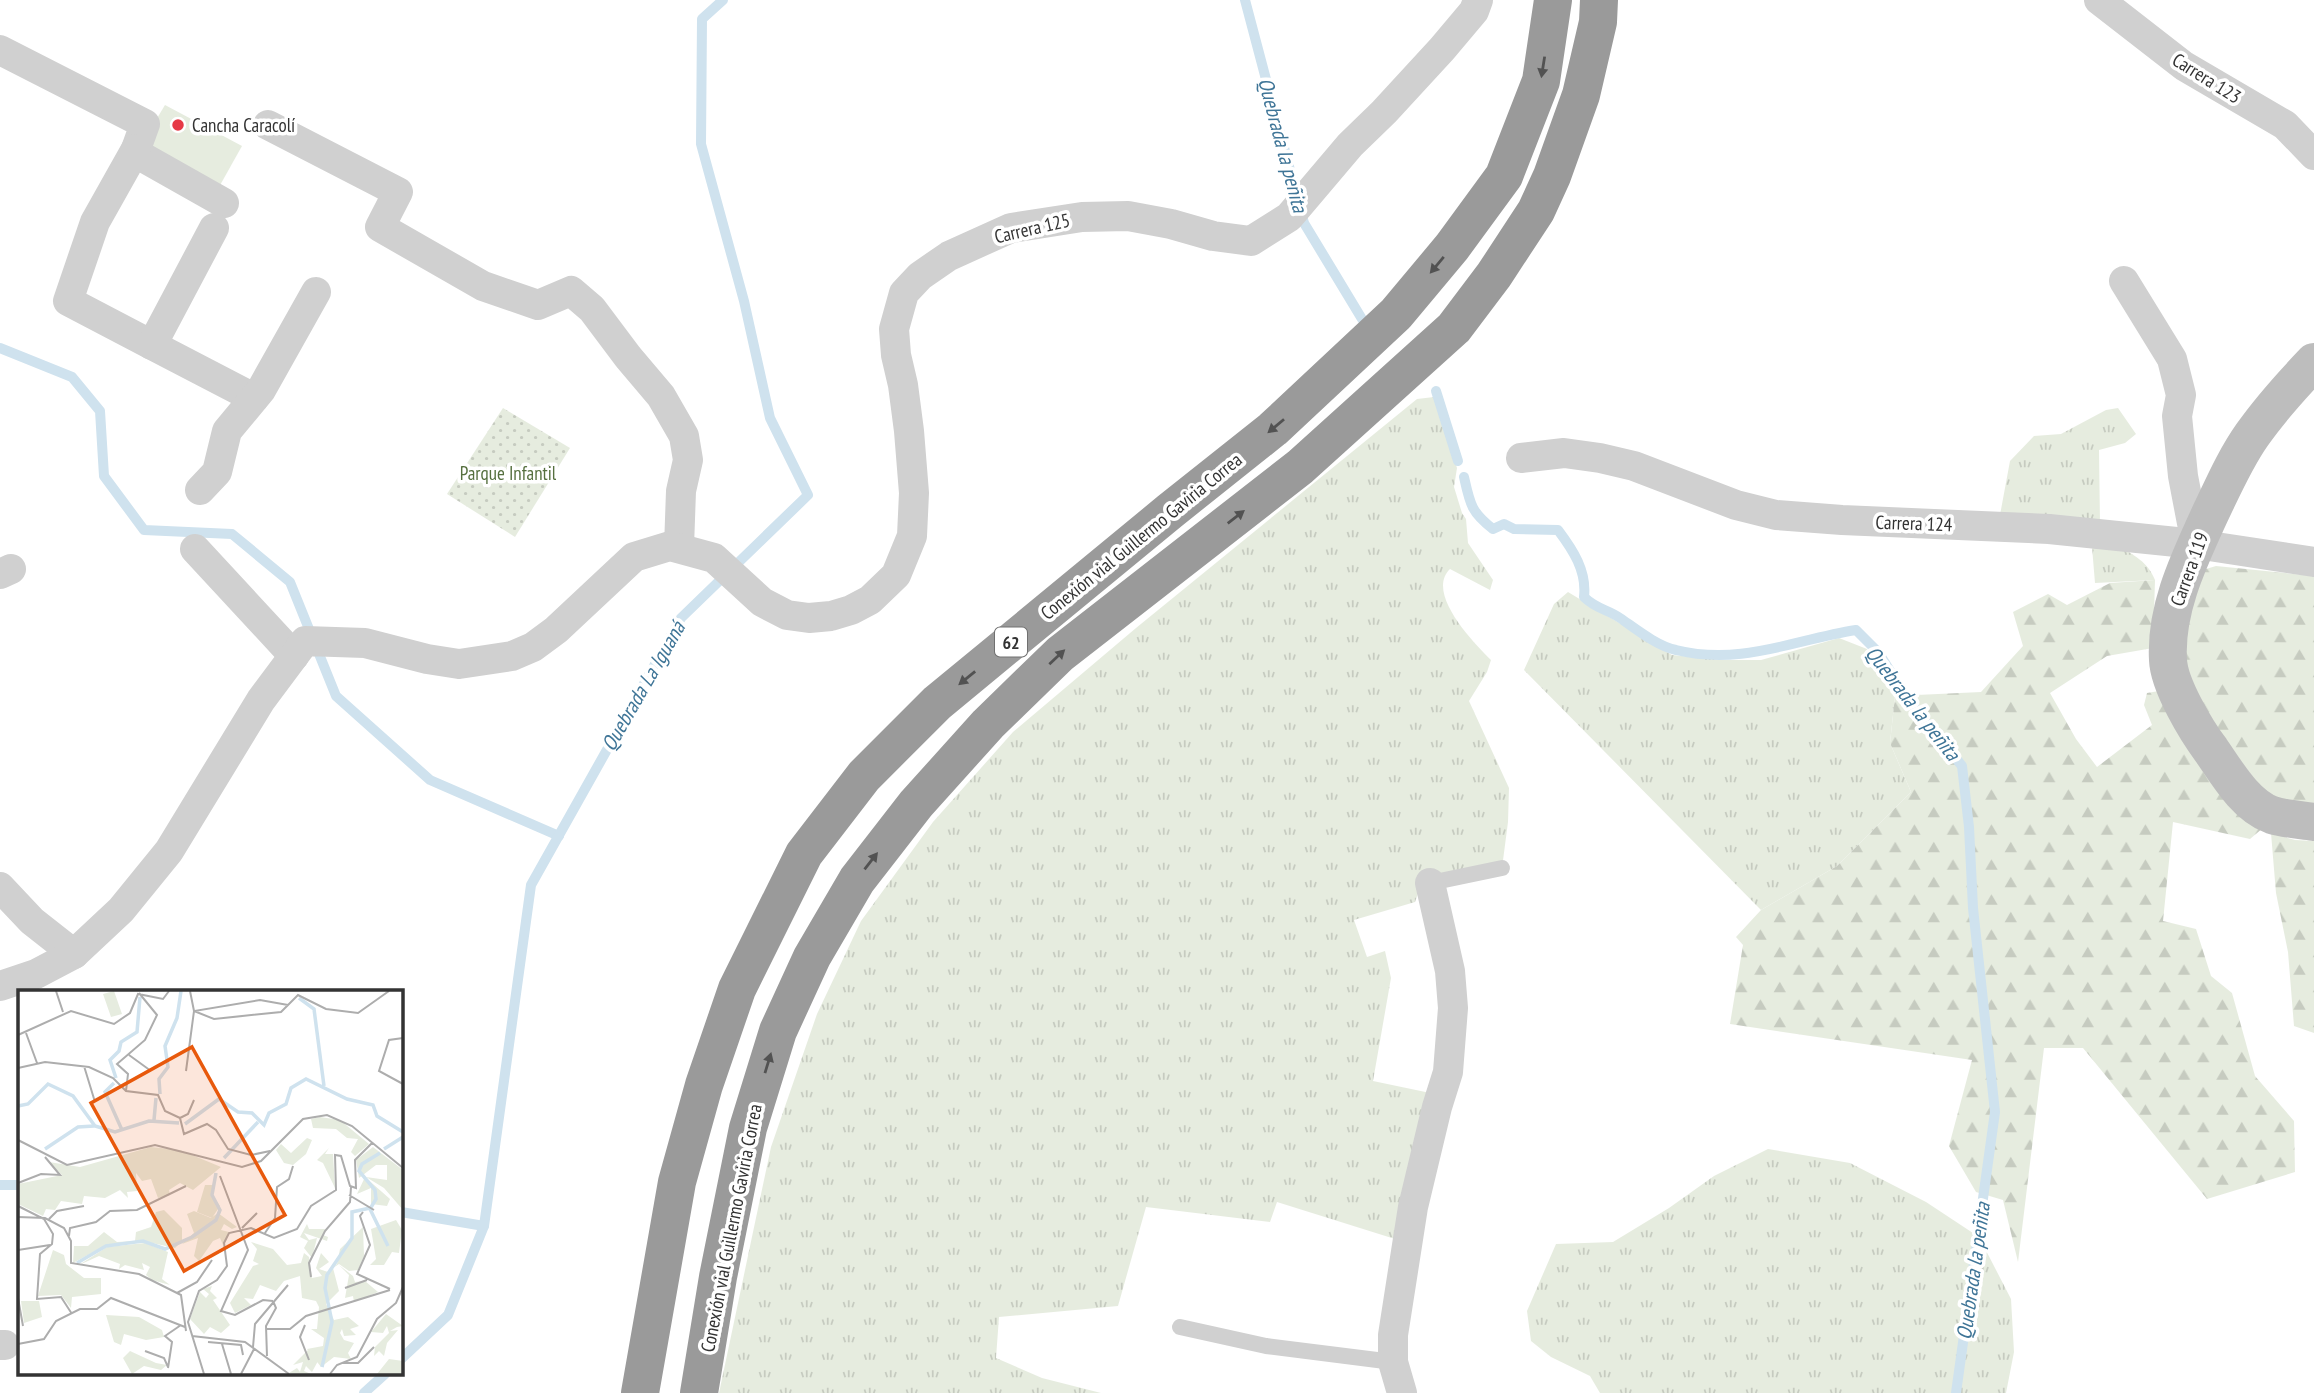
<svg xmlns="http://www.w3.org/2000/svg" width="2314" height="1393" font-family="'PT Sans Narrow',sans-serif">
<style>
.grass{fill:url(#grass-tufts)}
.forest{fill:url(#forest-firs)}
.park{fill:url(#park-dots)}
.pitch{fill:#e6ecdf}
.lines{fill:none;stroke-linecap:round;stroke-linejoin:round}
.stream{stroke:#cfe2ee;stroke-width:10}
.lane{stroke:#d0d0d0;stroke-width:16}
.street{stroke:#d0d0d0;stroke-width:30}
.secondary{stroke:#bdbdbd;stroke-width:38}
.highway{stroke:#9a9a9a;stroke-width:38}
.oneway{fill:#525252}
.poi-dot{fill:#e63946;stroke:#fff;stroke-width:2.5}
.labels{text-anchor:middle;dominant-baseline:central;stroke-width:7;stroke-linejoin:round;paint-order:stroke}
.shield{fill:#fff;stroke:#707070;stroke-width:2}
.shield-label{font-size:18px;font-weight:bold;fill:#333}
.street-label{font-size:19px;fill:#333;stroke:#fff}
.poi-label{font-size:19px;fill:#333;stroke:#fff;text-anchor:start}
.park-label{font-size:19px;fill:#56703f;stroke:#fff}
.water-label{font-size:21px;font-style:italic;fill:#3f7597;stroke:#fff}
.inset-river{fill:none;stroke:#cfe2ee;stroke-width:3.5}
.inset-road{fill:none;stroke:#adadad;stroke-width:2}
.view{fill:#e8590c;fill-opacity:0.15;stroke:#e8590c;stroke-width:3.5}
.inset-edge{fill:none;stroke:#333;stroke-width:3.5}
</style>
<defs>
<pattern id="grass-tufts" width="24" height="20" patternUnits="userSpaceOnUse" patternTransform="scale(1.75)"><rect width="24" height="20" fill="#e6ecdf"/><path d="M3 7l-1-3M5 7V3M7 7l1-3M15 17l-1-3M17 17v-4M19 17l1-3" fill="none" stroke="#c6cbc0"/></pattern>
<pattern id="forest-firs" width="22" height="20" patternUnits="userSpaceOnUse" patternTransform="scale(1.75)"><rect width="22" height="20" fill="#e6ecdf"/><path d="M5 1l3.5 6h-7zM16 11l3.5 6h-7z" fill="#c6cbc0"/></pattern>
<pattern id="park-dots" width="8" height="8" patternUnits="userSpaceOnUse" patternTransform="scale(1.75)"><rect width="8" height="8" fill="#e6ecdf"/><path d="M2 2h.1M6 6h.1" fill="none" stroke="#c6cbc0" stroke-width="1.8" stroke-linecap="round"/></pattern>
</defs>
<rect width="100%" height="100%" fill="#fff"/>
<!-- grass -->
<g class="grass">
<path d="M1434 397 1457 468 1454 487 1462 513 1466 519 1468 543 1493 580 1490 590 1450 569C1425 593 1474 643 1491 660L1487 672 1469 701 1509 788 1508 822 1502 868 1423 879 1415 902 1354 920 1367 957 1385 951 1391 978 1373 1081 1435 1094 1395 1239 1277 1202 1270 1222 1146 1207 1118 1306 999 1317 996 1358 1042 1378 1101 1393H719L771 1147 817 1014 861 921 933 822 1013 732 1136 628 1417 399Z"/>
<polygon points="2118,408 2136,434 2125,443 2099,450 2100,523 2000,515 2010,461 2034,436 2061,434 2106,410"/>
<path d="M2118 546C2134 555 2148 562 2155 580L2095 583 2092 547Z"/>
<polygon points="1568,592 1672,655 1723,660 1761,660 1839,638 1867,649 1895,696 1890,743 1911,792 1837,866 1761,910 1524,670 1554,604"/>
<polygon points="1768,1149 1850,1163 1926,1202 1979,1237 2011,1299 2014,1352 2006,1393 1600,1393 1590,1376 1551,1357 1531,1341 1527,1311 1556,1244 1613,1242 1669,1208 1714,1176"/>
</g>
<!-- forest -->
<g class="forest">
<polygon points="2216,566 2314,576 2314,813 2267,796 2192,695 2182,645 2189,601 2206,569"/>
<polygon points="2155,580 2153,648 2107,656 2050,693 2076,739 2097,767 2152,725 2144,705 2147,693 2159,691 2263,828 2250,839 2173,822 2163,921 2196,929 2211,976 2232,993 2255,1076 2294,1121 2295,1172 2207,1199 2083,1048 2044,1048 2018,1262 2003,1200 1976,1192 1949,1146 1972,1060 1730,1024 1743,945 1736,937 1761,910 1837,866 1911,792 1890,743 1895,696 1981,692 2023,646 2013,612 2048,594 2067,605 2110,583"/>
<polygon points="2271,833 2295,840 2314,841 2314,1033 2294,1026 2288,952 2276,893"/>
</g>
<!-- park -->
<polygon class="park" points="503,408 570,448 515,537 447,494"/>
<!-- pitch -->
<polygon class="pitch" points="165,105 242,146 219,187 138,150"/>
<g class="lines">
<!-- stream -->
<g class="stream">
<polyline points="1245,0 1304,223 1362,319"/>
<polyline points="0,348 72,377 100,411 104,476 144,530 232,534 290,582 336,696 430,780 559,836"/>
<polyline points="1436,391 1458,461"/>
<path d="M1464 477C1470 504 1471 512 1493 529L1504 524 1514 529 1558 530C1573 550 1587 571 1584 597 1596 609 1607 609 1620 618 1636 629 1657 646 1676 650 1741 666 1793 640 1856 630L1878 652 1909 701 1962 766 1969 827 1973 908 1995 1112 1956 1393"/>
<polyline points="0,1185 19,1185"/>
<polyline points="401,1212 484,1226"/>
<polyline points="401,1359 448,1315 484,1226 531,885 681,618 808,495 770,418 744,301 701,144 702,19 723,0"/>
<polyline points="364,1393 385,1374"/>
</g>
<!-- lane -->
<g class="lane">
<polyline points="1430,883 1502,868"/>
<polyline points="1180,1327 1266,1346 1393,1362"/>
</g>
<!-- street -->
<g class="street">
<polyline points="2099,0 2184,66 2285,125 2314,155"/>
<polyline points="0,50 145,124 136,149 139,155 224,203"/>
<polyline points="268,125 398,192 380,227 483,286 538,305 571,291 592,309 628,357 661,396 684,436 688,460 681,491 679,547"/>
<polyline points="136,149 95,222 68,301 152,345"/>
<polyline points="214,228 152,345 254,398"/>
<polyline points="2124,281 2172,359 2181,395 2177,416 2183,476 2196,544"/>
<polyline points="1521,458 1564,453 1600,458 1634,466 1736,505 1776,515 1842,520 2049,529 2196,544 2314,562"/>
<polyline points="200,490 217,472 227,431 261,390 316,292"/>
<polyline points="195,549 294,656"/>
<polyline points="0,574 11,569"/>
<polyline points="0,887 32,921 74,954"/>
<polyline points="0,986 36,974 74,954 121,910 169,851 261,700 305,641 365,643 427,659 459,664 512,656 533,647 556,630 634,557 670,546 714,558 762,602 787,615 809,618 831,616 851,610 870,600 896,575 912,536 914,493 909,431 903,385 896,355 894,329 904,293 920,276 949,256 1011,228 1082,217 1128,216 1171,224 1213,236 1251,241 1289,217 1350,145 1384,112 1442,49 1474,11 1478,0"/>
<polyline points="0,1345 5,1345"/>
<polyline points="1402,1393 1393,1362 1393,1335 1413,1207 1437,1107 1448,1072 1453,1008 1450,971 1430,883"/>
</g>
<!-- secondary -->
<path class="secondary" d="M2314 362C2292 385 2271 408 2252 435 2235 459 2223 487 2210 514 2189 560 2165 609 2168 660 2169 685 2196 730 2211 750 2227 773 2245 805 2272 815 2285 819 2301 820 2314 822"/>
<!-- highway -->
<g class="highway">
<polyline points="640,1393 677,1182 704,1085 737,989 804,854 864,776 937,703 1170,511 1273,429 1396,314 1452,247 1504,176 1541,81 1553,0"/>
<polyline points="699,1393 718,1277 748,1128 778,1031 812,957 857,880 916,804 988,724 1060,654 1300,467 1454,328 1494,275 1536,211 1552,176 1581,95 1598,22 1599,0"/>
</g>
</g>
<!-- one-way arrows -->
<defs><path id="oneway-solid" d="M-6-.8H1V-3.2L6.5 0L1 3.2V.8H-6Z" transform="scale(1.75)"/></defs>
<g class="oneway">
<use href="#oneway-solid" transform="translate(1543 67) rotate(99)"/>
<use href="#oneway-solid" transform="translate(1437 265) rotate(130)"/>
<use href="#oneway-solid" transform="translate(1276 426) rotate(140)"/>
<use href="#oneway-solid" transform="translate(1236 517) rotate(-38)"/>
<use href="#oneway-solid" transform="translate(1057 657) rotate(-43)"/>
<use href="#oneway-solid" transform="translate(967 678) rotate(141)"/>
<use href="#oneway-solid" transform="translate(871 861) rotate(-52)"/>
<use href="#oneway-solid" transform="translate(768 1063) rotate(-73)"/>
</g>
<!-- markers -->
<circle class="poi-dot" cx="178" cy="125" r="7"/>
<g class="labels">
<!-- shield labels -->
<rect class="shield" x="995" y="627.5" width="32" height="29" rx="5"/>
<g class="shield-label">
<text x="1011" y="642">62</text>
</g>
<!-- street labels -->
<g class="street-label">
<text transform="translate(2207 78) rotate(32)">Carrera 123</text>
<text transform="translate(1032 228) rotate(-13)">Carrera 125</text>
<text transform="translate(1914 523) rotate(2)">Carrera 124</text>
<text transform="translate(1141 536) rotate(-39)">Conexión vial Guillermo Gaviria Correa</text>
<text transform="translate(2189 569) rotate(-70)">Carrera 119</text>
<text transform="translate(731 1228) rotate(-79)">Conexión vial Guillermo Gaviria Correa</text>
</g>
<!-- poi labels -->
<g class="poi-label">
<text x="192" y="125">Cancha Caracolí</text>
</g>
<!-- park labels -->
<g class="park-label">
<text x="508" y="473">Parque Infantil</text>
</g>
<!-- water labels -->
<g class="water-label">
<text transform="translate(1283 145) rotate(75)">Quebrada la peñita</text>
<text transform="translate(643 686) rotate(-60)">Quebrada La Iguaná</text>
<text transform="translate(1913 703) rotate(52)">Quebrada la peñita</text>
<text transform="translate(1973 1271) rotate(-82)">Quebrada la peñita</text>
</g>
</g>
<!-- overview -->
<g transform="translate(18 990)">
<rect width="385" height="385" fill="#fff"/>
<path d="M302 127 322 130 351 154 337 166 333 162 340 149 329 148 318 139 295 138 293 129ZM289 148 294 150 288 164 275 175 266 173 258 160 263 154 273 163ZM133 157 162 160 203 177 175 200 162 193 151 200 152 205 140 208 133 189 124 191 118 183 119 201 109 202 110 208 102 200 87 208 66 206 64 214 43 211 37 220 28 219 25 226 0 214V194L44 185 31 172 62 177ZM187 195H194V205L202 216 194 228 179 222ZM146 220 164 238V251L157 258 125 251 88 255 55 273 56 256H70L86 242 99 252 117 251 118 242 133 237 138 222ZM289 234 291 239H307L305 245 310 247 309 251 286 243 291 250 299 248 294 268 286 258 290 251 282 247ZM35 260 46 265 48 274 66 288H83V304L54 307 53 318 43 305 20 306ZM321 275 335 286 337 292 347 291 360 302 336 312 335 306 327 308 331 285ZM3 311H21L24 327 6 333ZM368 324 385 336 379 337 372 341 380 340 369 353 366 366 361 361 356 366 357 357 371 343 369 336 365 343 353 342ZM88 325 121 327 144 340 146 347 128 350 106 344 103 355 96 352ZM112 361 138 373 149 375 143 380 126 376 114 384 105 368ZM371 369 385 371V384H359Z" fill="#e6ecdf"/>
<path d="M355 157 385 180V220L366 198 348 187 369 190V175H358L341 188 338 170ZM311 158 307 164H315L317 198 305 173 299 170ZM347 187 372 209 369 216 353 214V198L339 204ZM176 221 193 228 200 223 219 237 214 239 206 234 203 240 211 242 205 255 202 248 195 251 181 271 176 266 180 248 164 254 176 243 169 224ZM345 237 346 266 340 280 331 281 321 274 315 278 321 301 308 314 316 330 330 327 341 336 332 339 338 345 326 346 324 339 322 343 326 350 336 353 330 363 333 369 316 367 303 377 289 359 305 356 306 348 293 339H299L301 317 298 311 284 308 282 286 266 291 258 301 242 295 235 309 226 308 233 315 217 323 212 313 235 276 241 274 235 271 239 259 233 252 255 259 269 275 283 273 286 263 291 267 294 288 304 286 298 278 303 263 311 272 301 279 310 282 319 274 322 259ZM127 253 150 262 144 289 152 295 134 290 128 285 132 277 124 273 126 280 107 275 101 279 102 274 81 266 61 275 89 257ZM194 296 192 301 199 308 195 310 212 335 203 343 192 337 186 344 172 329 182 302 188 308 191 304 185 299Z" fill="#e6ecdf"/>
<path d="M96 1 104 24 93 27 85 4Z" fill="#e6ecdf"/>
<path d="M378 230 384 240 381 263 374 262 366 275H352L358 269 353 239ZM290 360 300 371 294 382 288 376 286 381 293 384 271 383 279 378 282 382 285 372 275 375Z" fill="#e6ecdf"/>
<path class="inset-river" d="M281 8 296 19 306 96M98 88 92 70 101 61 103 52 119 42 122 7M96 93 87 102 104 140M142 104 141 89 150 77 147 56 159 28 163 1M0 116 10 114 30 94 55 106 77 136 97 142 131 131 161 133M136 130 138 108M167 134 201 109 220 122 234 123 246 135 251 123 268 114 273 98 288 89 329 109 355 115 359 126 385 142M27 159 60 137 76 136M366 159 385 147M362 163 344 174 341 181 357 200 358 209 352 219 370 256M206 168 240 132M59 273 88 256 125 251 147 259 174 247 198 230 202 220 194 205 198 183M304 377 314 332 307 298 309 285 334 248V222L352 218"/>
<path class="inset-road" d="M38 1 45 22M172 1 176 21 196 29 263 22 280 5 308 19 340 23 371 1M8 43 19 73M0 45 53 21 96 34 112 23 120 4 145 9 151 1M385 48 371 50 361 81 385 94M111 65 133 81M66 76 77 112M0 78 27 72 71 77 95 88 108 101 140 105 147 121 162 128M168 81 176 21 242 10 270 15M108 101 110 84 99 74 127 50 139 25 121 3M162 128 166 144 189 134 198 140 210 159 233 165 252 161M162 128 170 124 176 110M0 150 49 175 137 155 224 177 243 171 285 129 309 125 334 136 385 178M202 186 230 260 203 321 217 325 245 310 255 311M0 193 23 184 42 185 27 167M331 205 356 220M0 216 26 229 35 244 34 254 22 264 19 309 43 307 54 324M345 222 342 226 352 255 339 284 372 299M0 227 27 228 46 238 53 251V273L121 284 163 305 168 341M31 229 39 221 66 216M224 238 239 223M247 243 257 228 259 197 271 189 275 176M51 246 52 238 78 232 92 221 119 220 168 196M0 260 32 255M293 287 291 273 307 241 332 212 333 197M327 298 349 290M159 303 179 292 194 270M0 308 5 336M287 335 282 347 291 370M248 339H272L288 326 372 300M174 346 227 352 271 384M190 352 223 355 225 365M0 354 26 349 38 331 62 319H79L93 308 167 337M204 354 213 384M235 357 237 334 270 295M127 361 146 368 150 377M249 366 248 336 258 318 255 311M325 373H340L356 357M150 378 154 352 147 346 163 335M186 384 170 332 181 301 199 290 209 276 206 253 211 243 233 238 256 248 279 239 293 216 318 200 317 165 323 166 332 196 338 198 337 170 354 153M223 384 236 359M312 384 319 375 339 367 359 329 378 313 385 297"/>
<path class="view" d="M174 57 267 225 166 281 73 113Z"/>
<rect width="385" height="385" class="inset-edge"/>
</g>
</svg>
